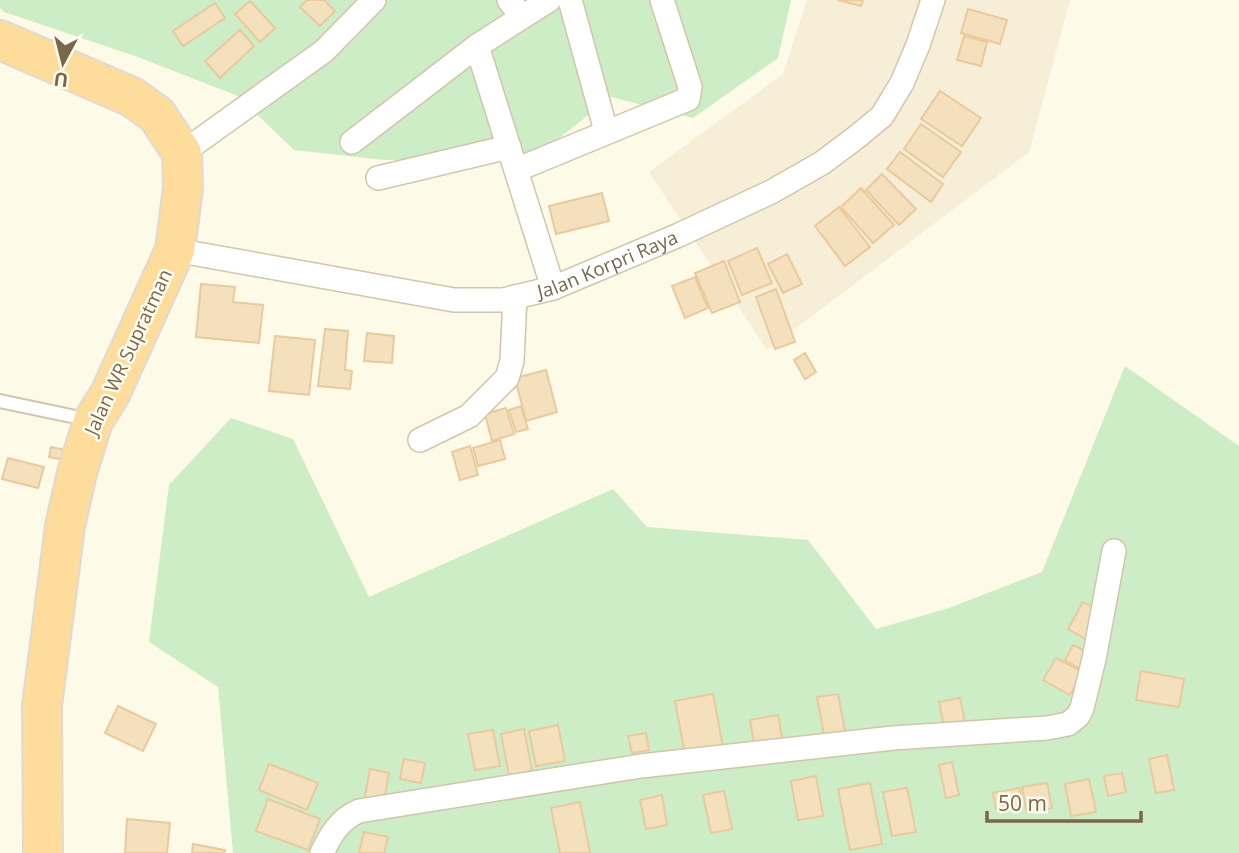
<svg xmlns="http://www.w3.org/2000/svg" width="1239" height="853" font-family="'Open Sans',sans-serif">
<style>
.residential{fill:#f6eed6}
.green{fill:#ccedc5}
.building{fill:#f5e0be;stroke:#e9ca9d;stroke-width:2}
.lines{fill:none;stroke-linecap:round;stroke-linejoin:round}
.service-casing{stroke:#d2c5ac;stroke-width:16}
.minor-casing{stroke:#d2c5ac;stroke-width:26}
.trunk-casing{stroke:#dfdad3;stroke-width:42}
.service{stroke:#fff;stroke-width:12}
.minor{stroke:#fff;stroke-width:23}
.trunk{stroke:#fedc9c;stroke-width:38}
.labels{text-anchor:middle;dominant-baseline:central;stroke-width:5;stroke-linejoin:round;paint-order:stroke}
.street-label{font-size:19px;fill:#7b6649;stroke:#fffcf0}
</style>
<rect width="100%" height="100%" fill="#fefae8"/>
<!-- residential -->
<polygon class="residential" points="807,0 1070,0 1029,152 767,350 649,172 783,74"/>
<!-- green -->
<g class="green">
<polygon points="0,0 791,0 778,58 693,118 611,97 532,160 384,160 294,150 238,96 135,56 4,12 0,8"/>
<polygon points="1125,366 1239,446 1239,853 233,853 218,687 149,642 169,485 231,418 293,439 369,597 613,489 647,527 808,540 876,629 949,608 1042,572"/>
</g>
<!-- building -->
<g class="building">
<polygon points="307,0 324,0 335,11 320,26 300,7"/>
<polygon points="838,0 863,0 861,6"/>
<polygon points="250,1 275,28 260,42 235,14"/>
<polygon points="215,3 225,18 183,46 173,31"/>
<polygon points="968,9 1007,20 1000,44 961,33"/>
<polygon points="240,30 254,46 220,78 205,61"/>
<polygon points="964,36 987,42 981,66 957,60"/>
<polygon points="940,91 981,118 962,146 921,119"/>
<polygon points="921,124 961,152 943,177 904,149"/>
<polygon points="900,152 943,184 931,202 887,169"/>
<polygon points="882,174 916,209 899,225 866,190"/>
<polygon points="861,188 894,225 873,243 841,207"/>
<polygon points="602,193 609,221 556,234 549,206"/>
<polygon points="839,207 870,247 845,266 815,226"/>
<polygon points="757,248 772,283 742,295 728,261"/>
<polygon points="787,254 802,284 783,293 768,264"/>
<polygon points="724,261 740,302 712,313 695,273"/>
<polygon points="695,277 708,308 685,318 672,286"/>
<polygon points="201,284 235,287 233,302 263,305 259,343 196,337"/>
<polygon points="776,289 795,342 775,349 756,297"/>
<polygon points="325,329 348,331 345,370 352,371 350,389 318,386"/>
<polygon points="367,333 394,336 392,363 364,361"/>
<polygon points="275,336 315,340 309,395 269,391"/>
<polygon points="805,353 816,372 805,379 794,360"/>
<polygon points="546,370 557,412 526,421 515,378"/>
<polygon points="521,406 528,429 516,432 509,410"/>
<polygon points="506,408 514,434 492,441 485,414"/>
<polygon points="500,440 505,459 478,466 473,448"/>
<polygon points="470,446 478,475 460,480 452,452"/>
<polygon points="51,447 66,450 64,460 49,457"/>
<polygon points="8,458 44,467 38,488 2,479"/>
<polygon points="1083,602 1101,612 1086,639 1068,629"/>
<polygon points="1073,645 1091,654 1082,670 1065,660"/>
<polygon points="1056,658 1083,672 1070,695 1043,680"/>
<polygon points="1141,671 1184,679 1179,707 1136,700"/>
<polygon points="713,694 723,747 685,754 675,701"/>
<polygon points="838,694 846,736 825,740 817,697"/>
<polygon points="960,698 966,727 945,731 939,702"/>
<polygon points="118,706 156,724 143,751 105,733"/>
<polygon points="778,715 783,744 755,749 750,720"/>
<polygon points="558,725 565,761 536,766 529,731"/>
<polygon points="524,729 532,771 509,775 501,734"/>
<polygon points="493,730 500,766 475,770 468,734"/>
<polygon points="646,733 649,750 632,753 628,736"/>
<polygon points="1167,755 1174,790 1156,793 1149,759"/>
<polygon points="404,759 425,763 421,783 400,779"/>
<polygon points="952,762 959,795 946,798 939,765"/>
<polygon points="269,764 318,783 307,810 259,790"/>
<polygon points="370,769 389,773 383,805 364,802"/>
<polygon points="1122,773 1126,792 1108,796 1104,776"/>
<polygon points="816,776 823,816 798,820 791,781"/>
<polygon points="1089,779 1096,812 1071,816 1065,784"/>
<polygon points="870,783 882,844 850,850 838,789"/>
<polygon points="1047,783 1052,808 1027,813 1022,787"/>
<polygon points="907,788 916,832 892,836 883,792"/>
<polygon points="1019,788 1023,804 996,809 993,793"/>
<polygon points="724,791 732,829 711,833 703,795"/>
<polygon points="662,795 667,825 646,829 640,800"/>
<polygon points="268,799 320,819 308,850 256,831"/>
<polygon points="580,802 590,853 560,853 551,808"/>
<polygon points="127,819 170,823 167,853 125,853"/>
<polygon points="364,832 388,837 384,853 359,853"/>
<polygon points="193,844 225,850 224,853 192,853"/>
</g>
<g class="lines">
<!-- service casing -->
<g class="service-casing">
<polyline id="service" points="0,401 90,420"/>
</g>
<!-- minor casing -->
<g class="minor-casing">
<g id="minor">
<polyline points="509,0 522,17"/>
<polyline points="570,0 606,131"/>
<polyline points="477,46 553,288"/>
<polyline points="352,142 477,46 549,0"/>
<polyline points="182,153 324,51 374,0"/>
<polyline points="516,170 688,99 690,87 662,0"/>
<polyline points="378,178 509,147"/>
<path id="s1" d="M175 250 454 300H503L553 288 679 235 771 192 822 163 858 136 882 116 902 83 918 45 933 0"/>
<polyline points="420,440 469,416 507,378 512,361 515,297"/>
<path d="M322 853C331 834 340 819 359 811L641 766 893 738 1047 728 1068 724 1078 716 1082 708 1094 659 1114 551"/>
</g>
</g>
<!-- trunk casing -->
<g class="trunk-casing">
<polyline id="trunk" points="0,40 132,97 157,115 182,153 183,188 175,250 110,394 93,421 77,473 65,526 42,706 43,853"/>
</g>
<!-- service -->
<use href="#service" class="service"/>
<!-- minor -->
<use href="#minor" class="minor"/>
<!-- trunk -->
<use href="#trunk" class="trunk"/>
</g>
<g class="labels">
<!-- street labels -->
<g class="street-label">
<text stroke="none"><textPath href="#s1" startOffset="443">Jalan Korpri Raya</textPath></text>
<text transform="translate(128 352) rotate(-65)">Jalan WR Supratman</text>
</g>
</g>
<!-- north arrow -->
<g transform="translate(63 63) rotate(187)" stroke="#fffcf0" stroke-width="5" paint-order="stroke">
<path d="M0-5L12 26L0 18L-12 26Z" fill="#7b6649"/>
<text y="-10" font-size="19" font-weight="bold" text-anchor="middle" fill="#7b6649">U</text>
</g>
<!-- scale -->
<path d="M987 811v10h154v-10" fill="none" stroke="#7b6649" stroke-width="3.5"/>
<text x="998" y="811" font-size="21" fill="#7b6649" stroke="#fffcf0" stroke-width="5" paint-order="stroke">50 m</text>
</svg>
